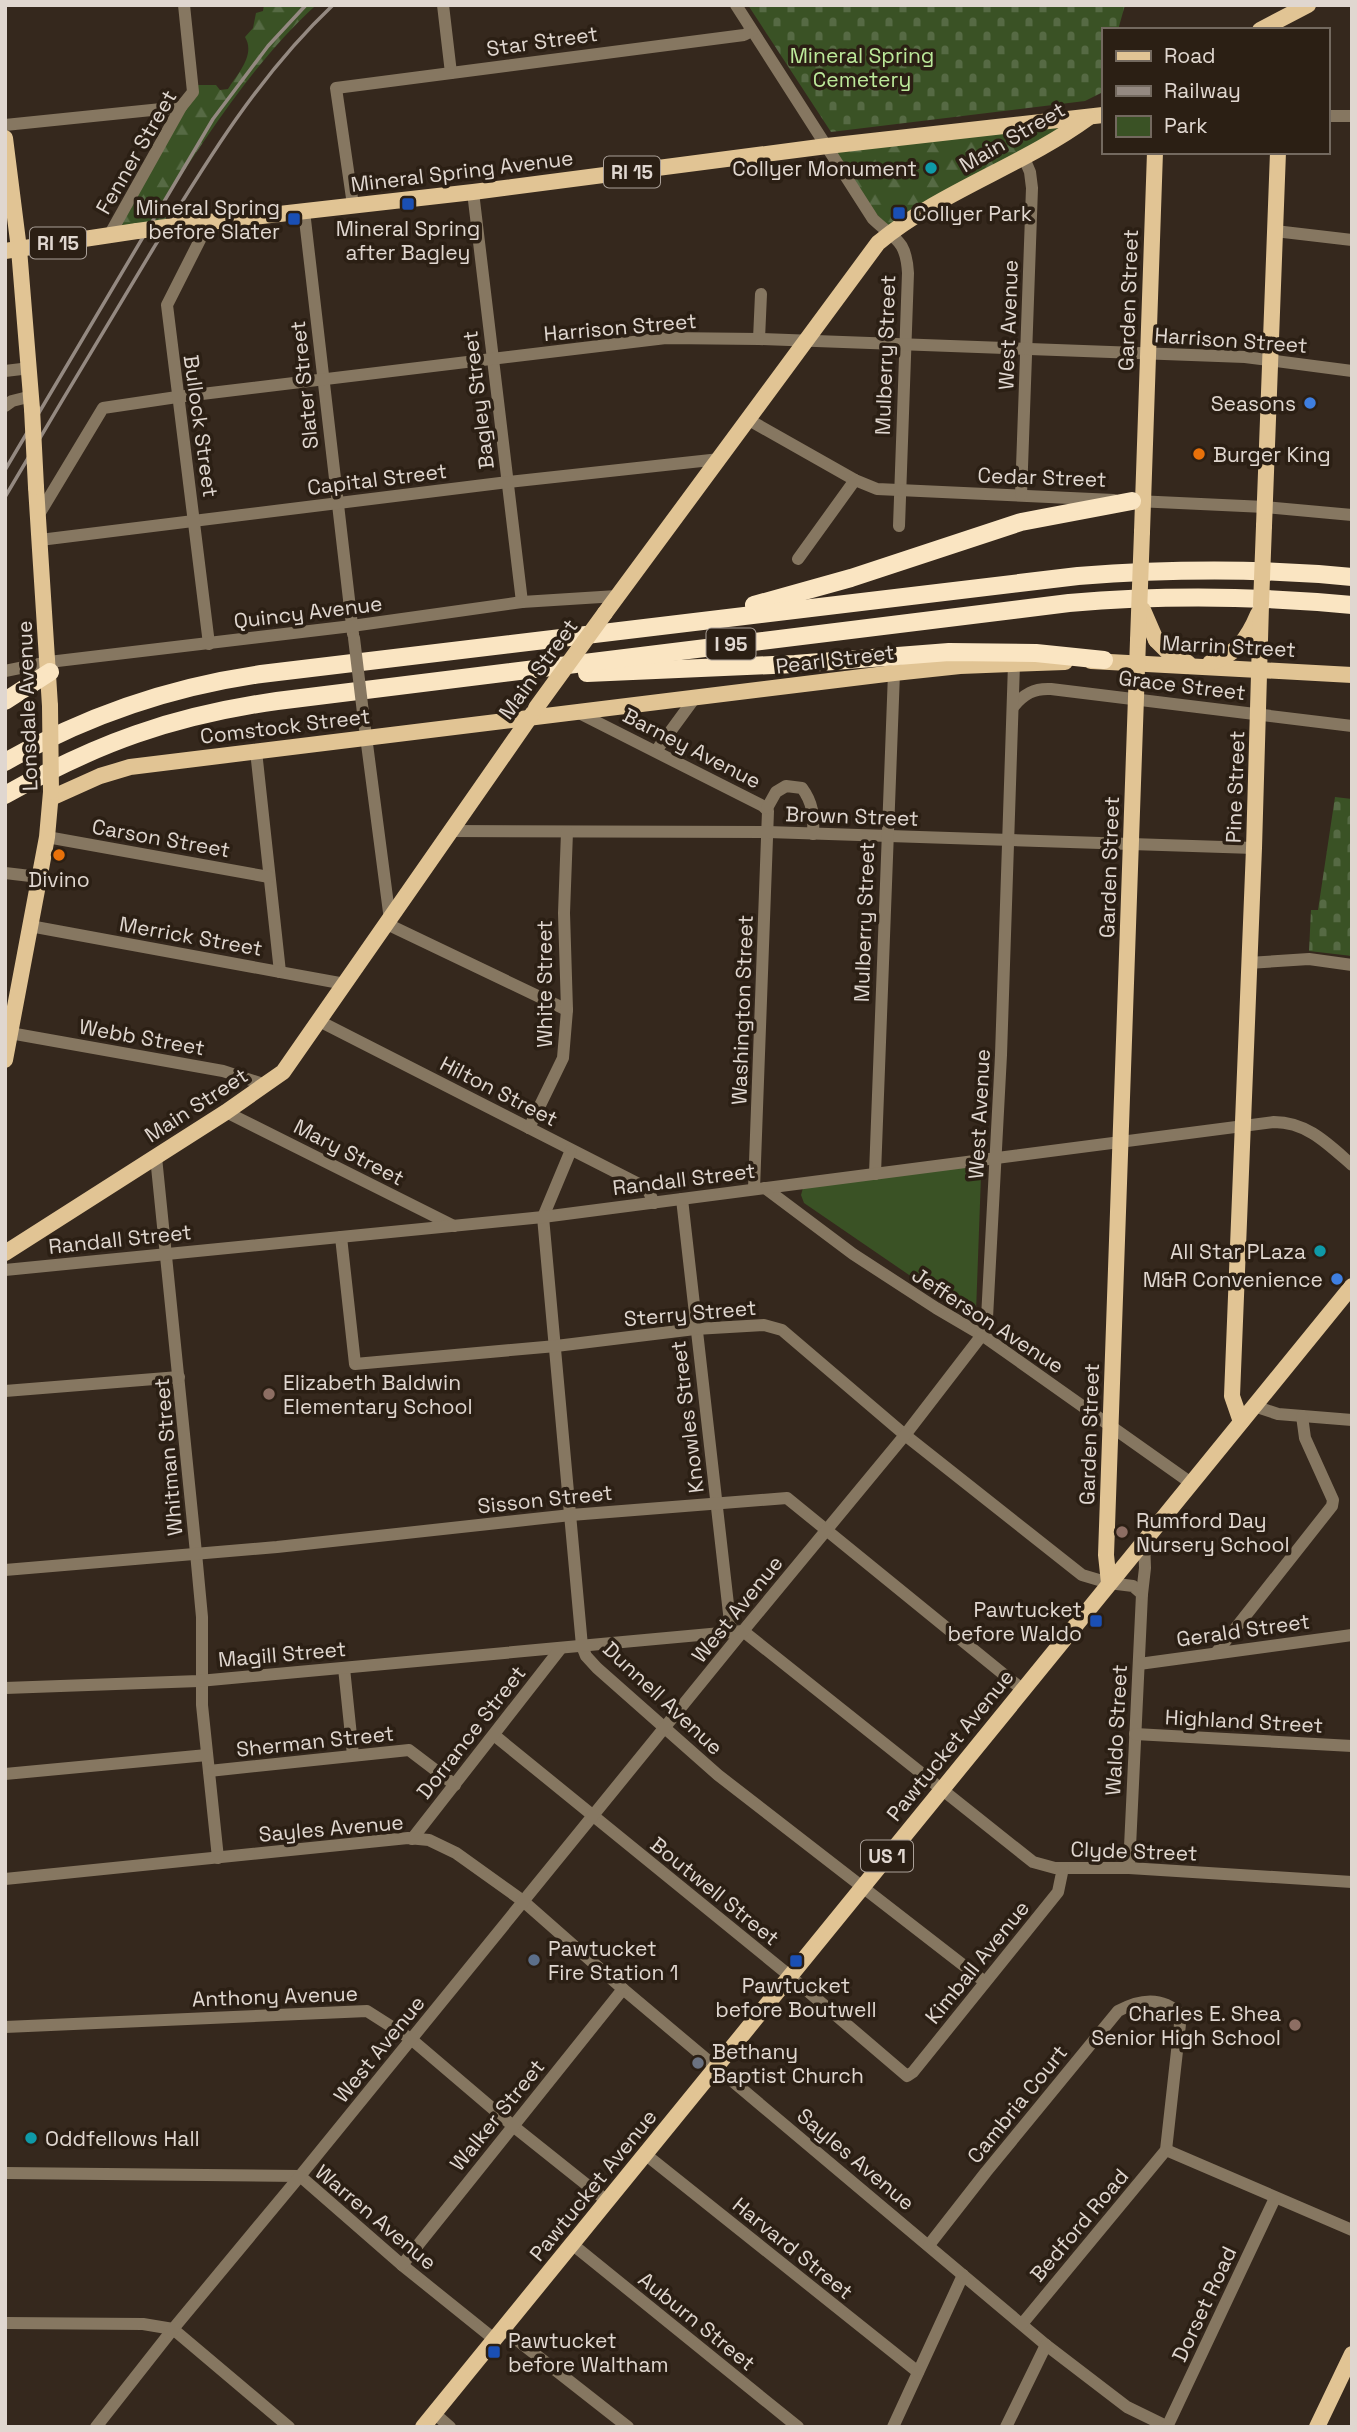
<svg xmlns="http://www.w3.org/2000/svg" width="1357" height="2432" font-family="'Space Grotesk',sans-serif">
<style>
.forest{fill:url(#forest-firs)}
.cemetery{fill:url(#cemetery-stones)}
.park{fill:#3a5225}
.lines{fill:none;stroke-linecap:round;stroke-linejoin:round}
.minor{stroke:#867761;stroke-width:12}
.major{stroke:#e1c494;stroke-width:16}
.highway{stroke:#fae5c2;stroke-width:18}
.rail{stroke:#948981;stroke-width:3.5}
.minor-bridge{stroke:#867761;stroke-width:12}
.major-bridge{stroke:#e1c494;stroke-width:16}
.culture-dot{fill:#0f9aa8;stroke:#2b1f14;stroke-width:2.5}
.transit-dot{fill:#1a4fb4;stroke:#2b1f14;stroke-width:2.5}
.shop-dot{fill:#3f7fe0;stroke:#2b1f14;stroke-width:2.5}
.food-dot{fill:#e8710a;stroke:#2b1f14;stroke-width:2.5}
.education-dot{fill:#8d6e63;stroke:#2b1f14;stroke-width:2.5}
.service-dot{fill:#5c6f8a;stroke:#2b1f14;stroke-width:2.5}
.worship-dot{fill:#6b7280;stroke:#2b1f14;stroke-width:2.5}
.labels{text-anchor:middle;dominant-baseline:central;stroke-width:7;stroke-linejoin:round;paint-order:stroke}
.shield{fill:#2b1f14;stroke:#aaa098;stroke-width:2}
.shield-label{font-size:19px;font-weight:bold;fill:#e0d7d0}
.street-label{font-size:21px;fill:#e0d7d0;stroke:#2b1f14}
.park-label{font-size:21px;fill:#bce99a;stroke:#2b1f14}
.poi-label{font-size:21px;fill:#e0d7d0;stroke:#2b1f14;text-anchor:start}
</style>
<defs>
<pattern id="forest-firs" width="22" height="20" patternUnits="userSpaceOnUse" patternTransform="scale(1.75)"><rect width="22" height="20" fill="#3a5225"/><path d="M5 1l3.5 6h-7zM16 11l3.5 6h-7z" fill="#566a44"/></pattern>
<pattern id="cemetery-stones" width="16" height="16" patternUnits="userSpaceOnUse" patternTransform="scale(1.75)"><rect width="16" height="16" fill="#3a5225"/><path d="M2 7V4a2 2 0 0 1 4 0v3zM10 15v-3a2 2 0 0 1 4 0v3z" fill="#566a44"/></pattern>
</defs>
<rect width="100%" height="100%" fill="#35281d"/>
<!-- forest -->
<g class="forest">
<path d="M264 5H316C254 62 209 133 163 203L168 228 112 231 194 85H216L220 90 228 89C237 74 256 55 245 37L253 28 256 13 263 11Z"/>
<polygon points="1086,117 893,233 843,175 836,148"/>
</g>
<!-- cemetery -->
<g class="cemetery">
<polygon points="748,5 1125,5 1118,30 1103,30 1103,92 1085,101 831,132"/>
<polygon points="1335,797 1352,799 1352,956 1309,951 1311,910 1318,910"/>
</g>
<!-- park -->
<polygon class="park" points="968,1166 975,1169 981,1176 976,1312 969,1316 804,1203 801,1195 803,1188"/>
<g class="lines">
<!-- minor -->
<g class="minor">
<polyline points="443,5 451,73"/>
<path d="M736 5 873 219C895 240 906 239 908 273L899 526"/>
<polyline points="1327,116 1352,116"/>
<polyline points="5,125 181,107"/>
<polyline points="473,192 522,602"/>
<polyline points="353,205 336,88 744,35 752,31"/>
<polyline points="304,211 353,634"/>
<polyline points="1275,231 1352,240"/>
<polyline points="110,234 181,107 193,92 184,5"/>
<polyline points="759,339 761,294"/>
<polyline points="5,371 30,368"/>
<polyline points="5,406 12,401 32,396"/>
<polyline points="749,420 855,480 877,489 1114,500"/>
<polyline points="1021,495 1032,188 1030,172 1024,158"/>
<polyline points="1136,501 1265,507 1352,515"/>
<polyline points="38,516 103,408 177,397 666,338 759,339 1245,357 1352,371"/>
<polyline points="40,540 508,482 720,459"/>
<polyline points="798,559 855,480"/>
<polyline points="209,644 167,305 209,222"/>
<polyline points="5,671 49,662 352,626 522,602 617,596"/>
<path d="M1013 707C1024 694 1034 688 1051 689L1352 726"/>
<polyline points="577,712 763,806 768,811 754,1189"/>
<polyline points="364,721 390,920"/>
<polyline points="256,751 280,972"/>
<polyline points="656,751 694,699"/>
<path d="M767 808 776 792 786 786 802 788C813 803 814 816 813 834"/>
<polyline points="449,831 768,832 1254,848"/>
<polyline points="47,837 269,877"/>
<polyline points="5,873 39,877"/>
<polyline points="387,924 567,1010"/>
<polyline points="30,926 345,984"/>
<polyline points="1248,963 1309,959 1352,965"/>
<polyline points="319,1021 639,1184 648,1190 654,1203"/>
<polyline points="10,1033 223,1071 266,1085"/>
<polyline points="226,1112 454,1226"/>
<polyline points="529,1128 563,1058 567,1010 564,913 567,832"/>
<polyline points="571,1150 543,1217 582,1646 586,1656 597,1668 718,1775 985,1982"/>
<polyline points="156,1157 196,1553 202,1617 202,1705 218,1858"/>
<polyline points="875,1174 894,673"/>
<polyline points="765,1188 853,1254 936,1308 982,1335 1191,1483"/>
<polyline points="682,1199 731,1631"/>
<polyline points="341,1237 355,1364 556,1346 695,1329 764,1325 782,1330 905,1435 1082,1575 1109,1583 1133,1586 1142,1594 1129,1868"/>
<path d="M5 1270 543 1217 1274 1122C1307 1122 1328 1144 1352 1165"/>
<polyline points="5,1391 179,1377"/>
<polyline points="1254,1406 1278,1414 1352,1420"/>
<polyline points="5,1570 277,1547 571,1515 787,1498 1023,1690"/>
<polyline points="1142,1594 1145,1568 1144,1540"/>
<polyline points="1216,1653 1332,1506 1333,1500 1305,1438 1302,1416"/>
<polyline points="1139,1664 1352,1635"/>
<polyline points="344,1668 353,1755"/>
<polyline points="5,1688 199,1681 743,1631 1033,1862 1055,1868 1129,1868 1352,1882"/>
<polyline points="1135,1734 1352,1746"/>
<polyline points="494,1735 790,1976 907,2076 913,2072 1058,1892 1063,1868"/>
<polyline points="209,1771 409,1750 455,1785"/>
<polyline points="5,1774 207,1755"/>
<polyline points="412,1839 561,1648"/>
<polyline points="5,1879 408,1838 429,1840 456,1853 523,1901 623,1989 1046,2345 1127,2407 1168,2427"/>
<polyline points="5,2027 367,2011 411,2039 513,2126 607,2201"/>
<polyline points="1166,2150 1352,2230"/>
<polyline points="645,2154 918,2372"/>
<polyline points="5,2173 300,2176 402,2265 494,2339"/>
<polyline points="572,2244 798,2427"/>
<path d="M929 2245 986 2172 1118 2011C1140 1999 1162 1996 1181 2015L1166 2150 1022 2324"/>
<polyline points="402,2265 623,1989"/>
<polyline points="5,2323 143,2324 173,2329 289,2427"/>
<polyline points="503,2329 628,2427"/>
<polyline points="434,2413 450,2427"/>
<polyline points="96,2427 173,2329 300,2176 743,1631 905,1435 982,1335 987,1318 1001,1055 1014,664"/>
<polyline points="893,2427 963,2275"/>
<polyline points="1006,2427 1046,2345"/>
<polyline points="1167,2427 1275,2198"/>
</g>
<!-- major -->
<g class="major">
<polyline points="1260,30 1308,5"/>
<polyline points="5,138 19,249 32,409"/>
<polyline points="174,226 473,192 827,146 1103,115"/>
<polyline points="5,251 137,231"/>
<polyline points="36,487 50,706"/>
<polyline points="1264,526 1278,152"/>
<polyline points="1142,532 1155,152"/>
<path d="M605 613 878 243C941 191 1022 166 1088 118"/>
<polyline points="1156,640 1167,651 1188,663"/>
<polyline points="1091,661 1352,675"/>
<path d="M1210 663C1236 655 1248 638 1258 614"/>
<polyline points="51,798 100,776 130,767 894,673 960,666 1065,662"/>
<polyline points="5,1060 47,837 51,792"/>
<polyline points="5,1253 226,1112 283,1072 533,713"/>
<polyline points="1241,1422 1232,1396 1254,848 1261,605"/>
<polyline points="1109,1583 1106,1555 1138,640"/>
<polyline points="423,2427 1352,1286"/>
<polyline points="1317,2427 1352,2354"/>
</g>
<!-- highway -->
<g class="highway">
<polyline points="754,605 851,578 1021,522 1132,501"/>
<polyline points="587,673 795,664 949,652 1036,653 1104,660"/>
<polyline points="5,701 50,672"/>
<path d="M5 762C85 716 170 687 261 674L1078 576C1169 569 1260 568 1352 577"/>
<path d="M5 795C97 743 172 716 277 701L1069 603C1163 595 1258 596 1352 605"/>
</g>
<!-- rail -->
<g class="rail">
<polyline points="5,470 213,119 268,46 306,5"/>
<path d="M5 497C54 414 103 332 153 249 206 162 258 76 333 5"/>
</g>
<!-- minor-bridge -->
<polyline class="minor-bridge" points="354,638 364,721"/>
<!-- major-bridge -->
<g class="major-bridge">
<polyline points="137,231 174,226"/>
<polyline points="32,409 36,487"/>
<polyline points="1261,605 1264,526"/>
<polyline points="1143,610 1156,640"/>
<polyline points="1138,640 1142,532"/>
<polyline points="50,706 51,792"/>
<polyline points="536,708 605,613"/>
</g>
</g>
<!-- markers -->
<g class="culture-dot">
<circle cx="931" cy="168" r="7"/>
<circle cx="1320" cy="1251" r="7"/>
<circle cx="31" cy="2138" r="7"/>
</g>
<g class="transit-dot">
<rect x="401" y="197" width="14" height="14" rx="3.5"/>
<rect x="892" y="206" width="14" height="14" rx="3.5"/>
<rect x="287" y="212" width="14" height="14" rx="3.5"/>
<rect x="1089" y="1614" width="14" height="14" rx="3.5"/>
<rect x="789" y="1954" width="14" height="14" rx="3.5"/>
<rect x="487" y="2345" width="14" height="14" rx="3.5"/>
</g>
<g class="shop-dot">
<circle cx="1310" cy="403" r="7"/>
<circle cx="1337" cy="1279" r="7"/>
</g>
<g class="food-dot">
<circle cx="1199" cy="454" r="7"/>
<circle cx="59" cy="855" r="7"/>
</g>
<g class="education-dot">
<circle cx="269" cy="1394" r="7"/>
<circle cx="1122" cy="1532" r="7"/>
<circle cx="1295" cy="2025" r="7"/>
</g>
<circle class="service-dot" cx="534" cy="1960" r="7"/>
<circle class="worship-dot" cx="698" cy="2063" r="7"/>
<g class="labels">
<!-- shield labels -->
<g class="shield">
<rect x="604" y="156.5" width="56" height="31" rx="5"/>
<rect x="30" y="227.5" width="56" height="31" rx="5"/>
<rect x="706.5" y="628.5" width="49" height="31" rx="5"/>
<rect x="861" y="1840.5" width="52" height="31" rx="5"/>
</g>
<g class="shield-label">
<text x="632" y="172">RI 15</text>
<text x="58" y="243">RI 15</text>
<text x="731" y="644">I 95</text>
<text x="887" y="1856">US 1</text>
</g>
<!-- street labels -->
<g class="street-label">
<text transform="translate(542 41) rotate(-8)">Star Street</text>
<text transform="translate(1012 137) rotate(-30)">Main Street</text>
<text transform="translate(136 152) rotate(-60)">Fenner Street</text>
<text transform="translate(462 171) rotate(-7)">Mineral Spring Avenue</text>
<text transform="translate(1128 300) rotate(-88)">Garden Street</text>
<text transform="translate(1008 325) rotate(-88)">West Avenue</text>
<text transform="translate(620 327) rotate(-5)">Harrison Street</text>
<text transform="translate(1231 340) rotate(4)">Harrison Street</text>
<text transform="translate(885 355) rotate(-88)">Mulberry Street</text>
<text transform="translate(304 385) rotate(-96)">Slater Street</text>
<text transform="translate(478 400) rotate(-97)">Bagley Street</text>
<text transform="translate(201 426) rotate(82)">Bullock Street</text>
<text transform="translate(1042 477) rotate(2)">Cedar Street</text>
<text transform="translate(377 479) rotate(-7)">Capital Street</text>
<text transform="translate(308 612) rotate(-7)">Quincy Avenue</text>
<text transform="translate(1229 646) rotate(3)">Marrin Street</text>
<text transform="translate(835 659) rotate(-7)">Pearl Street</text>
<text transform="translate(538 669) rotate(-54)">Main Street</text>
<text transform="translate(1182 685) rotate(7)">Grace Street</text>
<text transform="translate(27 706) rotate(-92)">Lonsdale Avenue</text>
<text transform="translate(285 726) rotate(-7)">Comstock Street</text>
<text transform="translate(692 748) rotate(27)">Barney Avenue</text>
<text transform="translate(1235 787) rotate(-88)">Pine Street</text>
<text transform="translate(852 816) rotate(2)">Brown Street</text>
<text transform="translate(161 838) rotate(10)">Carson Street</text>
<text transform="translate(1109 867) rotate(-88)">Garden Street</text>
<text transform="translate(864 922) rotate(-88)">Mulberry Street</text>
<text transform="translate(191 936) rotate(10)">Merrick Street</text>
<text transform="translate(544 984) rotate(-90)">White Street</text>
<text transform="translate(742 1010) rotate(-88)">Washington Street</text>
<text transform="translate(142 1037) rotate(10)">Webb Street</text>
<text transform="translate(499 1091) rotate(27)">Hilton Street</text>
<text transform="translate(196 1105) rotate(-33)">Main Street</text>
<text transform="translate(979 1114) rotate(-87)">West Avenue</text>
<text transform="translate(349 1152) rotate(27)">Mary Street</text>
<text transform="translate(684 1179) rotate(-7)">Randall Street</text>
<text transform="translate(120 1239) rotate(-6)">Randall Street</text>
<text transform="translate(690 1313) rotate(-5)">Sterry Street</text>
<text transform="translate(988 1320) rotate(33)">Jefferson Avenue</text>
<text transform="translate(687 1417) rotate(-97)">Knowles Street</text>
<text transform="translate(1089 1434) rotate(-88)">Garden Street</text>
<text transform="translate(168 1457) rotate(-95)">Whitman Street</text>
<text transform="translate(545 1499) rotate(-6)">Sisson Street</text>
<text transform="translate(737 1609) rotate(-51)">West Avenue</text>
<text transform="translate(1243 1630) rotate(-8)">Gerald Street</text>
<text transform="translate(282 1654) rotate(-5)">Magill Street</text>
<text transform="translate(663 1698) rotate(43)">Dunnell Avenue</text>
<text transform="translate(1244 1721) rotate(3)">Highland Street</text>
<text transform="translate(1116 1730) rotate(-87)">Waldo Street</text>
<text transform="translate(471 1732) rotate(-52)">Dorrance Street</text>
<text transform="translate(315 1741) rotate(-6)">Sherman Street</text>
<text transform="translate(950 1745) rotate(-51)">Pawtucket Avenue</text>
<text transform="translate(331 1828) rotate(-5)">Sayles Avenue</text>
<text transform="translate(1134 1851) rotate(2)">Clyde Street</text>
<text transform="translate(715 1891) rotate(39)">Boutwell Street</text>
<text transform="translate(977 1962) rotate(-51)">Kimball Avenue</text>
<text transform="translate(275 1996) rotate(-2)">Anthony Avenue</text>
<text transform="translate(379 2049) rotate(-51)">West Avenue</text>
<text transform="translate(1017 2104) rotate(-51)">Cambria Court</text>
<text transform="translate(497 2115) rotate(-51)">Walker Street</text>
<text transform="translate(856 2159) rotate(40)">Sayles Avenue</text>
<text transform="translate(593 2185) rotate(-51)">Pawtucket Avenue</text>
<text transform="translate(376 2217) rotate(40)">Warren Avenue</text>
<text transform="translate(1079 2225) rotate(-50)">Bedford Road</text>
<text transform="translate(793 2248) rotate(39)">Harvard Street</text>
<text transform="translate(1204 2304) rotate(-65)">Dorset Road</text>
<text transform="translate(697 2321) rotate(39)">Auburn Street</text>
</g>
<!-- park labels -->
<g class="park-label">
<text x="862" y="55">Mineral Spring<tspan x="862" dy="24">Cemetery</tspan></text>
</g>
<!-- poi labels -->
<g class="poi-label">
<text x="917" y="168" text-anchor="end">Collyer Monument</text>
<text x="280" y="207" text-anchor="end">Mineral Spring<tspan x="280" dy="24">before Slater</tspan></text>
<text x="913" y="213">Collyer Park</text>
<text x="408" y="228" text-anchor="middle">Mineral Spring<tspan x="408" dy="24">after Bagley</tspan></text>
<text x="1296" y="403" text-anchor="end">Seasons</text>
<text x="1213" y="454">Burger King</text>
<text x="59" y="879" text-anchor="middle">Divino</text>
<text x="1306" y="1251" text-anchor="end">All Star PLaza</text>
<text x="1323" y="1279" text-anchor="end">M&amp;R Convenience</text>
<text x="283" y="1382">Elizabeth Baldwin<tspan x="283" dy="24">Elementary School</tspan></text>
<text x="1136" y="1520">Rumford Day<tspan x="1136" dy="24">Nursery School</tspan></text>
<text x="1082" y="1609" text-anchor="end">Pawtucket<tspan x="1082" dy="24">before Waldo</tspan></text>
<text x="548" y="1948">Pawtucket<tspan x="548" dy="24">Fire Station 1</tspan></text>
<text x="796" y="1985" text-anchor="middle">Pawtucket<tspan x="796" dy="24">before Boutwell</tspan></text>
<text x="1281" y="2013" text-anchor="end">Charles E. Shea<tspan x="1281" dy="24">Senior High School</tspan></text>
<text x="712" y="2051">Bethany<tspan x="712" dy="24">Baptist Church</tspan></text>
<text x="45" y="2138">Oddfellows Hall</text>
<text x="508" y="2340">Pawtucket<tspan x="508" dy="24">before Waltham</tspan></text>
</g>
</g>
<!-- border -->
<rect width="1357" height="2432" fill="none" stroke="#e0d7d0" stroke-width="14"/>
<!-- legend -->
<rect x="1102" y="28" width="228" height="126" fill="#2b1f14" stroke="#73695f" stroke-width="2"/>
<rect x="1116" y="51" width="35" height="10" fill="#e1c494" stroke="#73695f" stroke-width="2"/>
<text x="1164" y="63" font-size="21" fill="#e0d7d0">Road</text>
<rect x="1116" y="86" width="35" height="10" fill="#948981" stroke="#73695f" stroke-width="2"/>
<text x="1164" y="98" font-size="21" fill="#e0d7d0">Railway</text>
<rect x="1116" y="116" width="35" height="21" fill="#3a5225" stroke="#73695f" stroke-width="2"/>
<text x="1164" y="133" font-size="21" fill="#e0d7d0">Park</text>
</svg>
